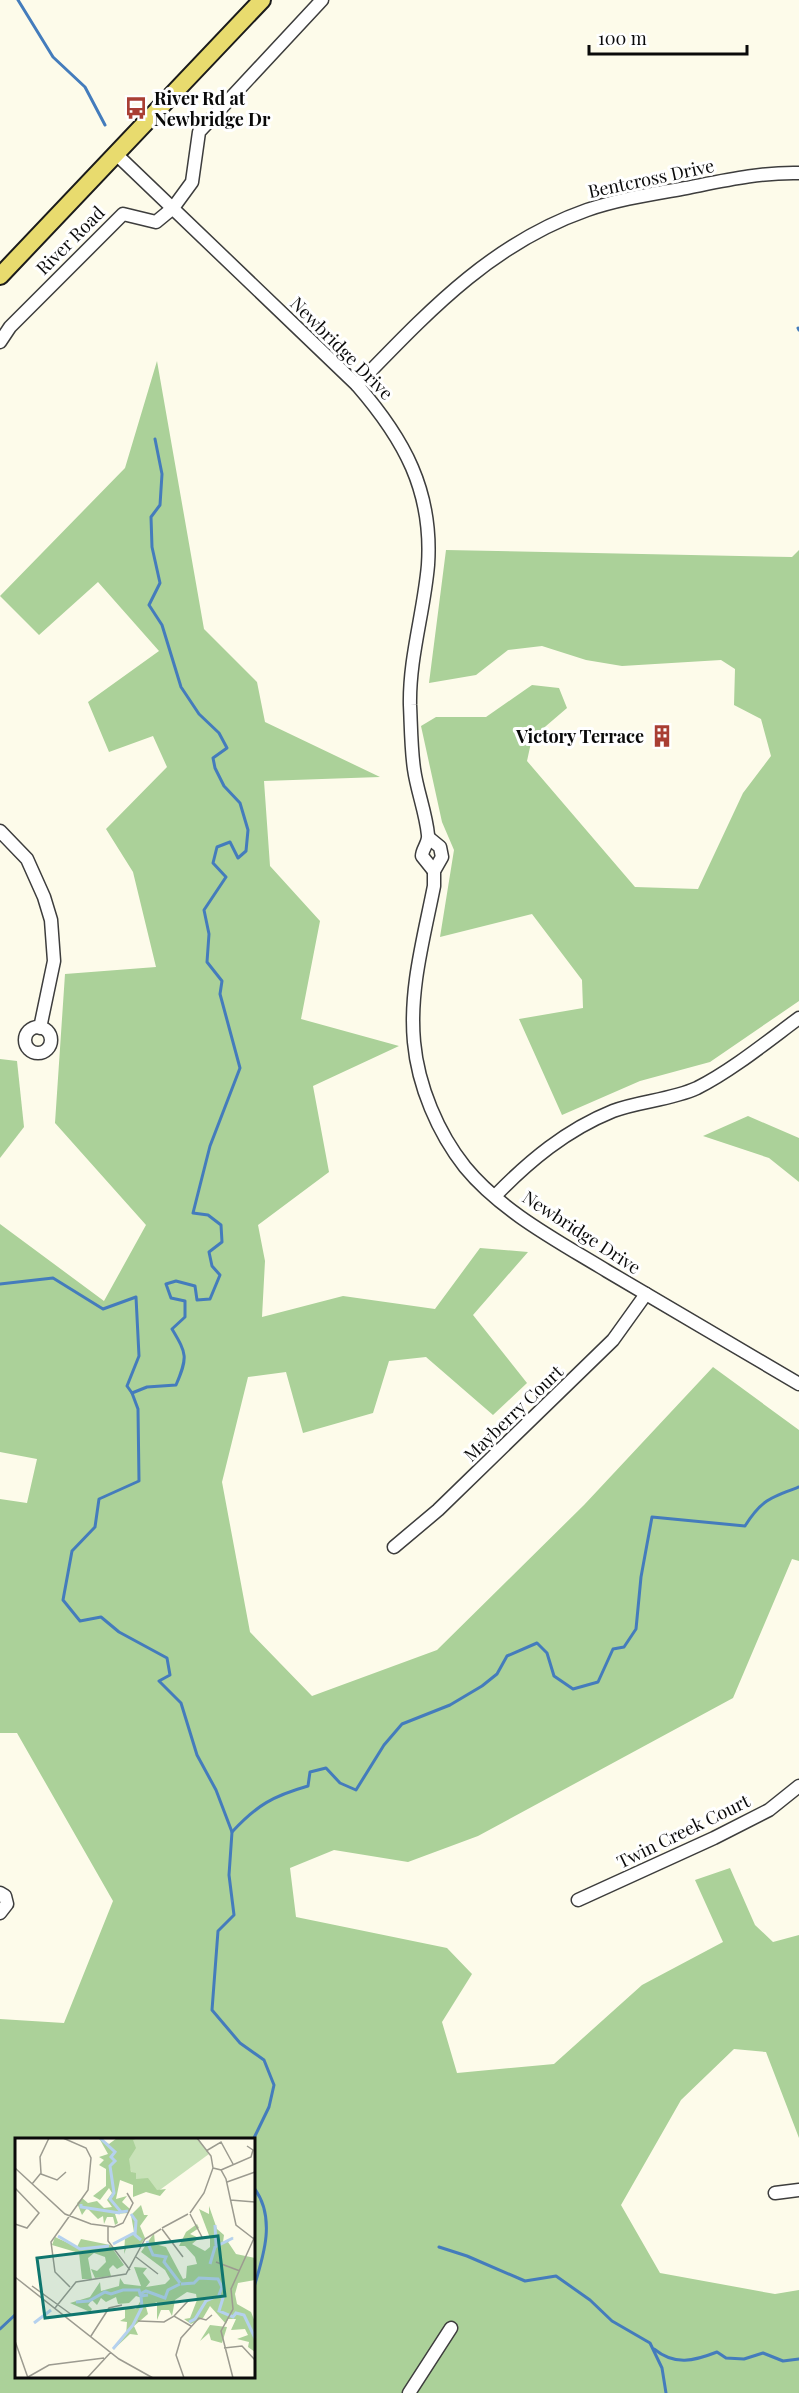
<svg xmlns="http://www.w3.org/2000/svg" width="799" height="2393" font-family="'Playfair Display',serif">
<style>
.forest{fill:#abd199;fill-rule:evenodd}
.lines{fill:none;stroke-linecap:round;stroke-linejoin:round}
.stream{stroke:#447cbc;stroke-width:3}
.minor-casing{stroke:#3d3d3d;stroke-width:15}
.major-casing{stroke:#1b1b1b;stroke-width:20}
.minor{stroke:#fff;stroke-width:12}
.major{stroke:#e8db6e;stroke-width:16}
.labels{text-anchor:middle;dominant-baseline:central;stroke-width:6;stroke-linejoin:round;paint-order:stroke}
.poi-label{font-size:18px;font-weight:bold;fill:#0a0a0a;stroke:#fff;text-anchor:start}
.street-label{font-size:18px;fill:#0a0a0a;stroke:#fff}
.inset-river{fill:none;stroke:#b5d1ee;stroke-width:3}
.inset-road{fill:none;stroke:#9c9b90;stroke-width:1.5}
.view{fill:#0f766e;fill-opacity:0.15;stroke:#0f766e;stroke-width:3}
.inset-edge{fill:none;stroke:#0a0a0a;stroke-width:3}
</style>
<rect width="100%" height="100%" fill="#fdfbea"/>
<!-- forest -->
<g class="forest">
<path d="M157 361 204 629 257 682 265 722 380 777 264 781 270 866 320 921 301 1019 399 1046 313 1086 329 1172 258 1225 265 1261 262 1317 343 1296 435 1309 480 1248 528 1252 473 1315 527 1383 493 1415 426 1357 389 1361 373 1413 303 1433 286 1372 248 1377 222 1482 250 1632 312 1696 437 1650 584 1505 713 1367 799 1430V1561L792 1559 733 1698 478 1836 408 1862 334 1850 290 1868 296 1917 447 1948 472 1974 442 2022 457 2073 554 2064 642 1985 723 1942 695 1880 730 1868 755 1925 773 1942 799 1935V2138L766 2052 734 2049 681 2100 621 2205 660 2273 775 2294 799 2290V2393H0V2019L64 2023 113 1901 17 1733H0V1499L27 1503 37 1459 0 1452V1224L104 1301 146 1225 55 1123 65 974 156 967 133 872 106 829 167 767 153 736 109 752 88 702 159 651 98 582 39 635 0 596 125 468ZM16 2140H254V2376H16Z"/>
<polygon points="446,550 792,557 799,550 799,1001 710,1062 640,1081 562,1115 519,1019 583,1008 582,980 532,914 440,937 454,850 442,822 421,726 436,717 486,717 532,685 559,688 567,708 532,738 527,761 635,887 698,889 743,793 771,756 761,719 734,705 735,669 721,660 622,666 586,660 542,646 508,650 476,675 429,683"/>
<polygon points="0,1059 17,1061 24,1127 0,1158"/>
<polygon points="748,1116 799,1138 799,1182 769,1158 703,1136"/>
</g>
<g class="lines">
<!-- stream -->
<g class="stream">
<polyline points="18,0 53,57 85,87 105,125"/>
<polyline points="798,328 799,330"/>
<path d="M155 439 162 474 160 505 151 517 152 547 160 583 149 605 162 625 181 687 199 714 219 733 227 748 213 758 215 768 224 786 240 803 248 830 246 851 238 858 230 842 217 847 213 863 226 877 204 910 209 934 207 962 222 981 220 994 240 1068 210 1146 193 1213 208 1215 221 1225 222 1242 209 1252 212 1266 220 1275 210 1299 197 1300 195 1286 176 1281 166 1284 171 1298 185 1301V1317L172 1329C187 1354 188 1357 176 1385L147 1387 132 1393 138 1409 139 1481 99 1499 95 1527 72 1551 63 1600 80 1621 101 1617 119 1632 167 1658 170 1675 159 1681 181 1703 197 1755 216 1790 232 1832 229 1875 234 1915 218 1931 212 2010 240 2043 264 2060 274 2085 269 2107 253 2140"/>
<polyline points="0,1284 53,1278 103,1309 136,1297 139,1356 127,1386 132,1393"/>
<path d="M232 1832C257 1805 273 1796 308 1786L310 1772 326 1768 340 1783 356 1790 384 1745 402 1724 450 1705 482 1686 497 1674 507 1656 537 1643 547 1653 554 1676 573 1689 598 1682 613 1649 624 1647 636 1629 641 1577 652 1517 745 1526C761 1500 771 1497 799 1487"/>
<path d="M254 2188C276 2217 264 2255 254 2287"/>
<polyline points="439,2247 467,2256 525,2281 556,2276 590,2300 612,2321 650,2343 662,2368 666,2393"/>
<polyline points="0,2329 16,2314"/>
<path d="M654 2349C675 2366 694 2361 717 2352L726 2358 744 2359 763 2353 783 2361 799 2359"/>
</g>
<!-- minor casing -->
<g class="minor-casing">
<g id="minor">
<path d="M116 154 357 385C404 439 433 491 428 565 424 612 409 658 410 705 411 726 411 748 414 769 417 791 426 813 428 835 429 843 422 849 422 856L434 871"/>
<polyline points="0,342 10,327 123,214 156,222 173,208 192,182 199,132 322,0"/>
<path d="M357 385C427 313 490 244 587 210 619 199 653 194 686 188 722 181 761 172 799 173"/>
<polyline points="0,831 27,859 44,897 51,920 54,961 40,1028"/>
<path d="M429 838 440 847 442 857 434 871V886C424 937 409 990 414 1042 418 1086 438 1133 465 1167 502 1212 558 1241 607 1271 671 1309 735 1346 799 1384"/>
<circle cx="38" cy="1040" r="13"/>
<path d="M495 1196C529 1161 566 1130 613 1111 639 1101 671 1100 697 1088 731 1071 768 1041 799 1018"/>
<polyline points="394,1547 438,1510 613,1340 646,1294"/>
<polyline points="0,1893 5,1896 7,1904 0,1913"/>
<polyline points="578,1900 714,1838 769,1810 799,1786"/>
<polyline points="775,2193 799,2190"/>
<polyline points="409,2393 451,2328"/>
</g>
</g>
<!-- major casing -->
<g class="major-casing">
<polyline id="major" points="0,276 262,0"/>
</g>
<!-- minor -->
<use href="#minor" class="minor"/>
<!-- major -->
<use href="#major" class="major"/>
</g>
<!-- icons -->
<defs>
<g id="bus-bare" transform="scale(1.8)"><path d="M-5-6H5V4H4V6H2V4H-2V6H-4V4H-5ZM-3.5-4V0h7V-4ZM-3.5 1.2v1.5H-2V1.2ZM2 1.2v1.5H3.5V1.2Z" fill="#a93e33" stroke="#fff" stroke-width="2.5" paint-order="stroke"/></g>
<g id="building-bare" transform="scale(1.8)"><path d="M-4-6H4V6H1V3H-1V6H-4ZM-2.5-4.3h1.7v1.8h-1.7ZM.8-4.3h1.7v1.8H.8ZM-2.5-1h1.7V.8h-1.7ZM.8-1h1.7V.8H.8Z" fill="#a93e33" stroke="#fff" stroke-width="2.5" paint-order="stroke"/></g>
</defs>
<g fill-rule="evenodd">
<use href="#bus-bare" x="136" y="108"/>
<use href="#building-bare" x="662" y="736"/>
</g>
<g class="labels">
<!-- poi labels -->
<g class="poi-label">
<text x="154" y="98">River Rd at<tspan x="154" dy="21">Newbridge Dr</tspan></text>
<text x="644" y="736" text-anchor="end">Victory Terrace</text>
</g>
<!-- street labels -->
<g class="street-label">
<text transform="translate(651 178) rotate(-12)">Bentcross Drive</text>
<text transform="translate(70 240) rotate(-45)">River Road</text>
<text transform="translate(342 348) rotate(45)">Newbridge Drive</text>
<text transform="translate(582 1232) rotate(33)">Newbridge Drive</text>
<text transform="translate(513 1413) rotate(-44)">Mayberry Court</text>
<text transform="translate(683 1831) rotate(-26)">Twin Creek Court</text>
</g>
</g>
<!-- overview -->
<g transform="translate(15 2138)">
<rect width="240" height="240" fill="#fdfbea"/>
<path d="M105 0H183L194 16 142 54 120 45Z" fill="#c8e2b8"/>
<path d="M84 0 94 6 102 0H123L118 2 121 10 114 21 116 34 121 35V41L133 40 142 52 151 51 145 58 131 54 118 59V47L105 42 101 61 112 58 107 64 115 71 113 75 100 76 103 85 100 87 98 79H92L89 86 88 78 83 81 72 70 67 77 62 65 67 60 73 65 82 63 89 70 97 69 92 62 97 55 94 50 85 62 78 58 91 48V31L84 27 89 22 84 19 93 16ZM126 67 129 77H133L125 88 130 100 126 106 112 108 109 116 110 100 119 94 116 77ZM194 68 202 91 209 97 208 104 219 99 213 104 221 116 240 120V142L223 145 220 156 222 166 236 174 240 184V214L233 209 234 204 222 201 233 197 230 191 216 192 221 181H213L211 186 195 168 188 180 176 186 169 181 175 180 182 162 181 156 172 154 160 162 157 178 154 172H146L142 182V164L131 169 133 176 119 188 123 197 115 196 98 212 111 197 112 184 105 183 110 180V169L121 171 127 160 121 158 114 165 103 166 101 159 91 164 86 160 82 167 77 162 73 167 77 171 75 174 55 165 75 159 85 144 86 153 104 148 105 140 109 146 126 148 119 129 132 130 128 135 135 144 131 149 150 146 155 141 150 132 126 114 139 95 140 106 151 109 168 141 171 140 172 128 182 126 180 119 170 108H164L171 94 182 86 184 90 175 96 184 100 177 106 190 113 195 109V100L184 71 194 76ZM40 99 62 109 66 101 95 107 109 127 102 131 98 127 94 131 96 138 80 140 76 131 82 133 91 124 90 119 79 115 73 120 77 141H67L64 115 37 107ZM195 187 212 189 207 205 196 202 194 195 185 203Z" fill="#abd199"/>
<path class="inset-river" d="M85 0 100 14 96 19 100 23 95 28 99 55 95 61 106 74 113 73M66 66V69L105 75M116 76 121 83 120 97 126 102M200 87 201 107M43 98 65 111 94 108M132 103 138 117 151 119 149 124 165 145M98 106 119 95M195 126 200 109 218 100M166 146 179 145 184 140 203 141 207 149 204 157 208 160 204 173 218 179 221 175 229 177 240 200M61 164 74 163 90 154 96 156 108 152H124L125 156 131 153 150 160 153 152 165 146M174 184 180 181 191 163 200 159M19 185 36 172M98 211 118 187 127 169 126 158 133 157"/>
<path class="inset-road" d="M48 0 71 10 76 20 73 52 36 104 40 134 55 149M191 13 206 4 218 26M0 30 50 76 76 86 99 89 108 85 118 65 112 55M198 30 206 32 211 41 221 87 239 101M206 32 236 19 238 12 232 8M26 36 42 42 51 34M212 44 240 34M17 46 26 35 25 19 34 0M0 50 24 75 12 90 0 86M215 62 240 64M175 75 189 55 198 30 196 18 182 0M175 76 188 101M93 89V103L115 132M147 90 173 76M147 91 168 119M121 119 143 136M201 124 225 133M0 139 104 221 138 240M17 148 57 177M40 170 61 144 111 136 130 101 146 91M159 178 173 163M123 183 149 184 159 178 176 188M76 198 94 170 107 167M0 203 13 240M209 210 227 208 240 222M13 239 34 227 89 220M72 240 96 214M169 240 161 217 166 200 184 180 191 182 197 177M218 240 206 193 218 171 216 151 240 98"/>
<path class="view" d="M203 98 210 158 30 180 22 120Z"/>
<rect width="240" height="240" class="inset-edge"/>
</g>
<!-- scale -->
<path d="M589 45v9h158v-9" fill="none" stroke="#0a0a0a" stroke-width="3"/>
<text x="598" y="45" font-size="18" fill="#0a0a0a" stroke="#ffffff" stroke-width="4.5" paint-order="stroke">100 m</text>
</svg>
